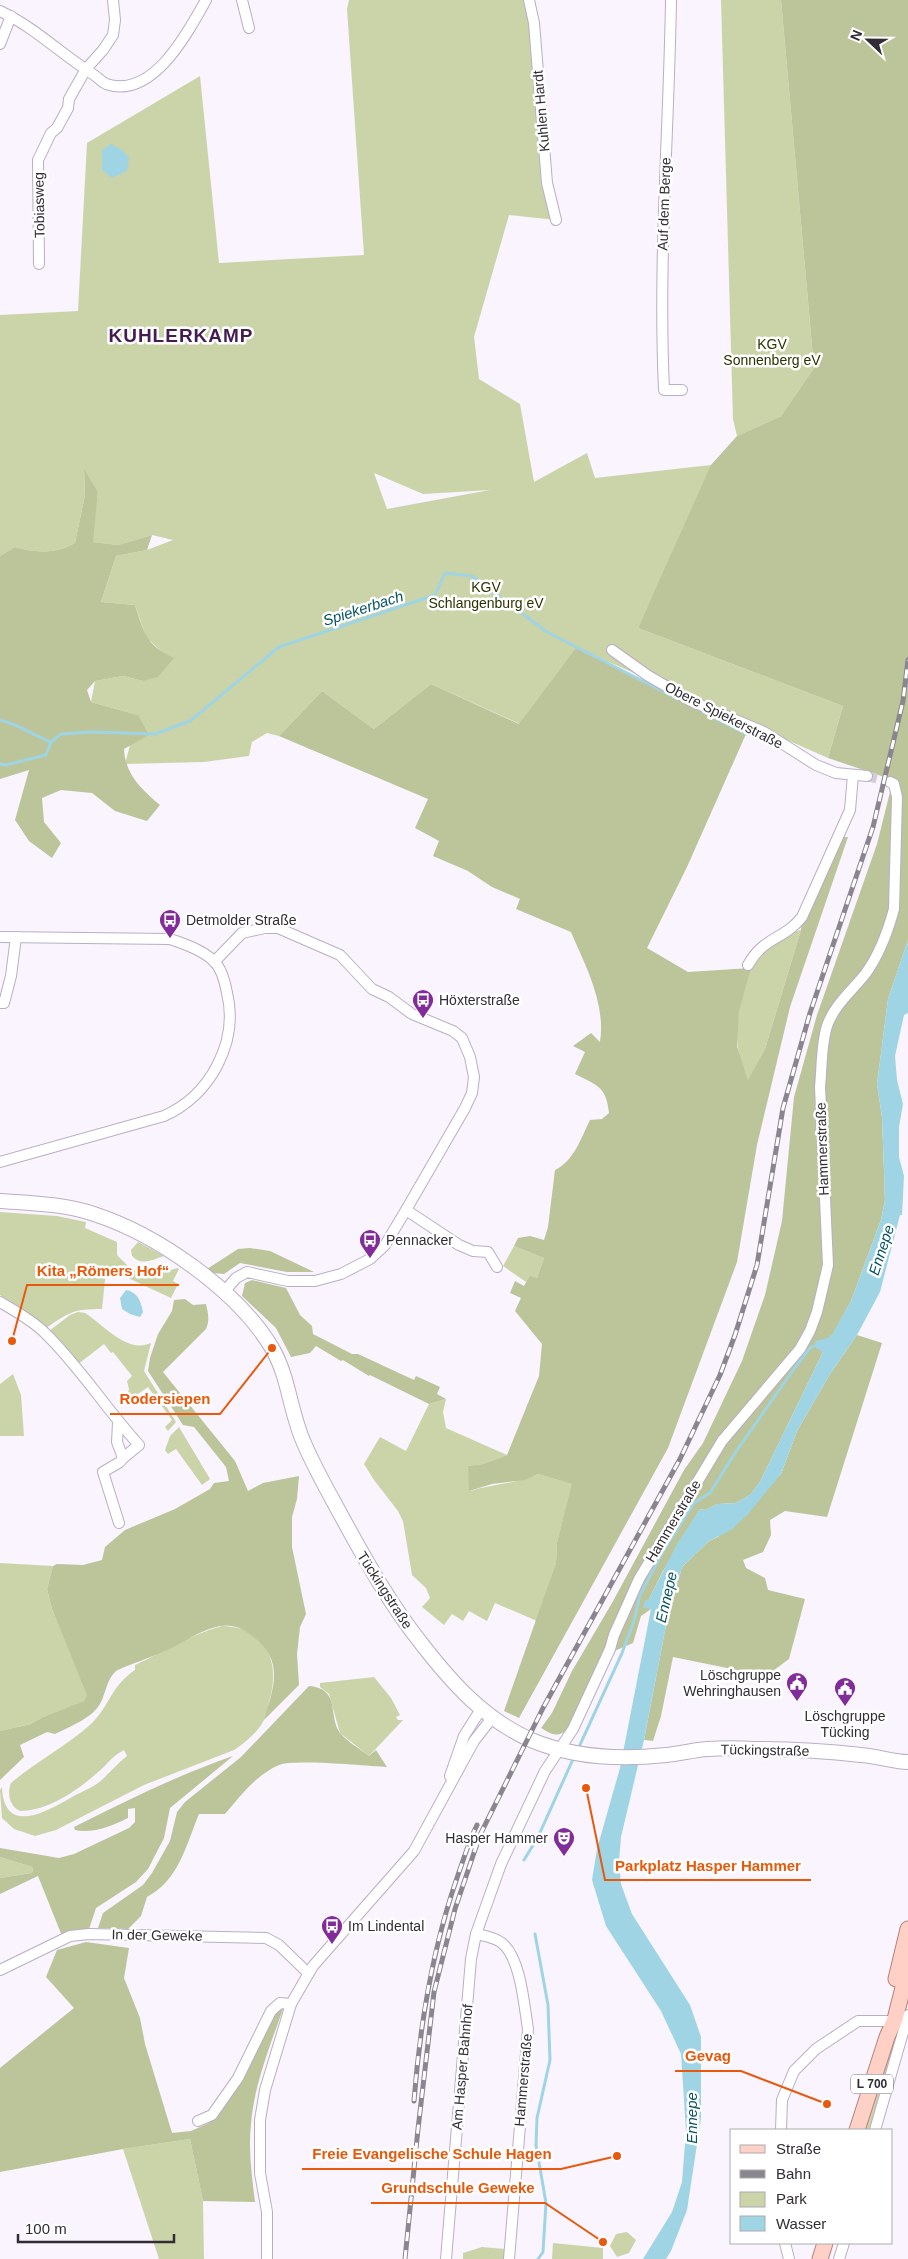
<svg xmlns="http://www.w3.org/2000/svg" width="908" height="2259" font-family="Arial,sans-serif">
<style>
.green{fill:#cbd4a9;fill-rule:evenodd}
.forest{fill:#bcc499}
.water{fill:#9fd4e4}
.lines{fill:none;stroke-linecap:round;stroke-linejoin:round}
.stream{stroke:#9fd4e4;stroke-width:3}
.street-tunnel{stroke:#d1ccd6;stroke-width:10;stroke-dasharray:10 5;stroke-linecap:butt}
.street-casing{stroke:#baaec4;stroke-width:12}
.secondary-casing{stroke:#baaec4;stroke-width:16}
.primary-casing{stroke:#b6827b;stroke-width:17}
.street{stroke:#fff;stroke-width:10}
.secondary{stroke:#fff;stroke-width:14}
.primary{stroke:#fed0c6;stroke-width:15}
.rail-casing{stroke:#8a858e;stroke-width:5}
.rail{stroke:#fff;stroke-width:3;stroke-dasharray:9;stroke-linecap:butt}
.labels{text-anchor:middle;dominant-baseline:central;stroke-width:5;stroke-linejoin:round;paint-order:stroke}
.shield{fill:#fff;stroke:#6f6b72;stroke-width:1}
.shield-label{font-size:12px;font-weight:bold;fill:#312c35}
.street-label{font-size:14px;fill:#312c35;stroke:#fff}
.park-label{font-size:14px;fill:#2c3300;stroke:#fff}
.poi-label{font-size:14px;fill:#312c35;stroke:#fff;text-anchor:start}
.water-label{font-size:15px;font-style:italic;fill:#075364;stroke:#fff}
.district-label{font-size:19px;font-weight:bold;letter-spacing:1px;fill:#451c51;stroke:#fff}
.leader{fill:none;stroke:#e8590c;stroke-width:2}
.callout-dot{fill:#e8590c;stroke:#fff;stroke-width:2}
.callout-label{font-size:15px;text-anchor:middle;font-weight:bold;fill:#e8590c;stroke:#fff;stroke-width:5;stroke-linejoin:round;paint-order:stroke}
</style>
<rect width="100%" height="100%" fill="#f9f4fe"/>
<!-- green -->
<g class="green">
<path d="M349 0H529L556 220 509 215 474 337 479 379 520 404 534 482 587 453 595 478 711 465V470L638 628 843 706 828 758 577 648 520 724 431 684 374 729 322 691 279 736 267 733 252 742 249 756 204 762 125 764 138 715 91 702 95 681 123 676 143 681 163 653 146 637 135 605 101 602 116 556 147 550 173 540 152 535 118 545 92 542 98 492 84 471 85 495 75 543C57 554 35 553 15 547L0 556V315L78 311 87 143 200 76 219 263 364 255 347 9ZM374 473 423 494 490 490 387 509Z"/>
<polygon points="721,0 781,0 814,368 781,416 737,436 733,419"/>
<path d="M801 930 765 1049 748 1081C745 1070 740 1059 738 1048 734 1026 743 971 758 955 769 944 786 933 801 930Z"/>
<path d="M0 1212 57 1216 86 1222 85 1228 117 1242V1255L132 1270 146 1272 147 1276 156 1274 157 1277 163 1275V1272L178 1268 179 1269 173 1281 178 1284 171 1298 128 1278 106 1271 102 1309C73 1309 70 1312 46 1328L18 1306 0 1295Z"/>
<path d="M138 1242 164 1256C152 1260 141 1266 132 1256L131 1250Z"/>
<polygon points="514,1246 544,1258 537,1278 530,1275 526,1282 503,1266"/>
<path d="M78 1312 85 1313C104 1325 127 1354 151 1343L144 1371 176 1422 168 1431 165 1427 172 1420 148 1387 125 1403 129 1389 127 1381 132 1376 113 1352 111 1353 104 1344 77 1365 49 1331 70 1315Z"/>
<polygon points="13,1374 21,1395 24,1436 0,1436 0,1384"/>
<path d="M446 1399 443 1412 446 1428 507 1455 483 1464 468 1466 470 1491C492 1484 517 1484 538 1474L573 1484 557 1542 556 1563 537 1621 495 1603 487 1621 469 1611 463 1621 452 1614 444 1625 422 1607 430 1598 426 1588 412 1575 403 1521 398 1511 374 1480 364 1464 380 1437 406 1451 429 1404Z"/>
<polygon points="179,1427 210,1479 202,1485 176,1449 168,1454 165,1450 170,1436"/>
<polygon points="0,1563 53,1566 47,1589 52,1609 88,1695 85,1701 43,1717 31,1724 0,1731"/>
<path d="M222 1626C267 1627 281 1663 269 1702 268 1708 267 1715 264 1720 258 1732 245 1743 234 1750L144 1785 56 1830 35 1836 14 1829 2 1818 0 1790 2 1787C4 1837 48 1811 72 1797 81 1792 94 1787 102 1780 110 1772 118 1763 127 1756L124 1750C112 1756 107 1765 97 1773 77 1791 47 1811 20 1811 9 1806 7 1793 11 1783 37 1761 67 1746 92 1723 110 1705 111 1686 135 1670V1665C164 1652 191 1634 222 1626Z"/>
<polygon points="374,1677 391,1698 400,1715 396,1717 398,1720 403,1720 369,1756 340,1733 329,1694 320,1687 320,1683"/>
<polygon points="0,1857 32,1867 33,1870 32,1873 0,1878"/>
<polygon points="903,2008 905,2013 872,2130 862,2130"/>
<polygon points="190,2139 203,2201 204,2259 159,2259 123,2149"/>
<polygon points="627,2232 636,2240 629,2253 617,2257 610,2246 616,2234"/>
<polygon points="553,2243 603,2248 603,2259 552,2259"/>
<polygon points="482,2247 505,2249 504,2259 463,2259 463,2253"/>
</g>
<!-- forest -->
<g class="forest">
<path d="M781 0H908V940L888 999 877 1084 882 1117 884 1171 885 1200 881 1220 851 1301 833 1334 820 1348 823 1352 760 1482 750 1495 736 1503 718 1504 705 1510 700 1509 663 1571 649 1599 651 1609 641 1616 633 1643 605 1655 567 1730C557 1738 551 1734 541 1728L552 1713 572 1671 612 1603 684 1470 703 1443 742 1361 765 1295 782 1221 794 1097 817 1015 877 844 893 780 828 758 843 706 638 628 711 465 737 436 781 416 814 368Z"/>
<path d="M84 469 98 492 93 542 118 545 152 535 147 550 116 556 101 602 135 605C144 633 146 645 174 658L158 677 143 681 123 676 95 681 87 690 91 702 138 715 149 735 124 749C125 774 141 789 160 805L147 821 115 811 92 793 61 790 42 798 44 822 61 843 52 858 29 841 15 820 29 770 0 779V556L15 547C35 553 57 554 75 543L85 495Z"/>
<path d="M576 648 746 734 687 867 647 948 688 972 751 968 739 1011 737 1046 748 1080 765 1049 801 930 802 917 839 837H848L790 1007 757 1145 737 1262 668 1448 519 1718 504 1711 556 1563 557 1542 572 1484 538 1474 525 1480 492 1484 469 1491 468 1466 483 1464 507 1455 539 1376 542 1344 515 1311 521 1298 510 1293 515 1281 524 1286 530 1275 537 1278 544 1258 514 1246 518 1238 530 1236 544 1240 548 1227 555 1170C574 1161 581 1138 590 1120L602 1119 609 1113C606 1086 598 1086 575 1074L585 1052 573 1046 591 1033 600 1042C606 1004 586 967 571 932L516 909 520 899 492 887 468 871 433 856 439 841 415 828 428 799 279 736 322 691 374 729 431 684 519 724Z"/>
<polygon points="250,1248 270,1251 314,1272 287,1272 240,1263 224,1274 213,1273 207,1269 238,1249"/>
<polygon points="252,1280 286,1288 300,1315 312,1326 313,1334 352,1354 358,1354 414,1380 416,1376 440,1387 437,1394 446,1399 429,1404 370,1375 369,1376 343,1360 341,1361 316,1346 310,1353 291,1357 276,1328 242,1296 245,1283"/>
<path d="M185 1299 193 1305 206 1304C208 1313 210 1320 206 1329L163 1372 235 1461 248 1491 263 1483 299 1476 297 1499 292 1517V1547L306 1614 300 1627 297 1654 299 1685 264 1720C274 1687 285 1659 251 1635 242 1628 232 1624 220 1626 199 1630 184 1643 165 1651 157 1655 118 1669 116 1671 107 1679 106 1692 101 1702 93 1718 71 1726 55 1734L47 1732 20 1745 24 1757 0 1780V1731L31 1724 43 1717 84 1701 87 1695 52 1609 47 1589 53 1566 57 1564 83 1565 102 1560 105 1547 125 1530 175 1509 210 1489 214 1483 229 1481 226 1467 194 1427 183 1425 148 1371 150 1358 158 1334 172 1311 174 1300Z"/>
<polygon points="857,1335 882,1343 827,1517 785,1511 770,1520 771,1535 763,1552 743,1560 746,1568 765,1578 768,1590 805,1599 789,1659 766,1676 673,1657 661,1716 653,1741 644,1740 667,1620 682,1567 709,1541 718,1537 781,1474 797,1431 830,1374"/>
<path d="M309 1686C342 1689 327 1717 341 1734 348 1742 360 1749 369 1756L376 1750 387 1767C366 1766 295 1759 279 1765 256 1775 241 1795 225 1814H199C186 1845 179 1880 147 1897L141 1916 128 1929 98 1928 103 1913 143 1885 152 1873 170 1841 177 1812 185 1802 241 1757Z"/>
<path d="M233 1756 170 1808 164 1838 148 1869 136 1882 96 1908 89 1929H80L62 1936 38 1876 0 1894V1878L32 1873 33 1870 32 1867 0 1857V1848L59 1858 74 1854 129 1828 135 1822V1808L128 1809V1818C112 1826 92 1834 75 1830L74 1827C126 1801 178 1775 233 1756Z"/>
<path d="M86 1942 129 1948 124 1978 140 2018 145 2044 172 2133 191 2131 209 2123 222 2107 273 2013 283 2009C270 2046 254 2085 251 2124 248 2150 252 2176 255 2202L203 2201 190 2139 123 2149 0 2172V2068L74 2008 46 1977 57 1950Z"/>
</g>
<!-- water -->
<g class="water">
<polygon points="111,144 122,150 129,158 127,171 112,178 102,170 102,150"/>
<polygon points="908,940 908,1013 904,1015 895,1056 897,1080 903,1104 899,1127 899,1157 904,1176 902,1215 900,1215 880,1292 857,1335 830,1374 797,1431 781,1474 748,1514 731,1530 709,1541 682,1567 667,1620 644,1740 621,1837 619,1861 621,1884 632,1914 690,2005 701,2037 701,2118 687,2210 671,2251 666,2259 643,2259 672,2212 682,2182 686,2131 681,2054 661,2011 606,1926 592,1880 597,1849 620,1768 651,1609 643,1608 645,1601 649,1599 677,1544 700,1509 705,1510 718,1504 736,1503 750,1495 760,1482 823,1352 816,1348 815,1341 828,1338 833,1333 851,1301 881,1220 885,1200 884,1171 882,1117 877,1084 888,999"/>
<path d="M126 1290C138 1292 141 1302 143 1312L140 1317 130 1314 122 1309 120 1298Z"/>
</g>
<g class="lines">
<!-- stream -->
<g class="stream">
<path d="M0 720C18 724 33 735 51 742"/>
<polyline points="0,764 6,765 46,755 51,742 61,734 92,732 155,734 190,721 279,647 435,595 445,573 472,576 547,632 746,734"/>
<polyline points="578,1749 622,1653 634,1621 640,1595 662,1553 694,1503 710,1493 735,1453 796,1366 810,1348 819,1344"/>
<polyline points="524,1860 538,1837 574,1757"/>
<polyline points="535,1934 548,2005 550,2060 537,2118 536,2145 546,2203 543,2252 538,2259"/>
</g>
<!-- street-tunnel -->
<polyline class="street-tunnel" points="867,776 890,782"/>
<!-- street casing -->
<g class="street-casing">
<g id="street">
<polyline points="242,0 249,28"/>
<polyline points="529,0 534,23 547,183 556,220"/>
<path d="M671 0C669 130 658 260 664 390H682"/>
<path d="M0 11C34 27 60 53 91 73 97 76 100 81 106 84 153 100 188 32 206 0"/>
<polyline points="0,44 11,16"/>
<polyline points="39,264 38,160 51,133 57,128 68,108 69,99 86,69 103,50 113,35 115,20 113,0"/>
<polyline points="612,650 647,675 693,702 764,732 816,765 836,773 867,776"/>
<path d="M0 937 170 939C185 944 202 950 214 961 222 969 225 982 227 993 239 1042 210 1096 164 1116L0 1162"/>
<polyline points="214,962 242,933 265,928 278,928 340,955 372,989 389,997 412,1014 453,1031 462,1038 470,1057 474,1077 472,1093 465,1108 406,1210 385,1245 370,1259 341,1274 315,1281 288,1281 247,1272 236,1278 224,1292"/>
<path d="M748 965C764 936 784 940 802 917L850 810 853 775"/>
<polyline points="0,1003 4,1003 11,976 16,937"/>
<polyline points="406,1210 459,1245 473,1251 488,1252 497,1267"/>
<path d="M0 1302C15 1311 32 1320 45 1333 80 1367 106 1409 139 1445L123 1458 117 1442 118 1423"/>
<polyline points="119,1523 103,1472 120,1462 123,1458"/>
<polyline points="450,1776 464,1736 481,1709"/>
<path d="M476 1934C485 1936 494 1937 502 1943 521 1959 524 2005 528 2029L509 2259"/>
<polyline points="0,1970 70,1936 89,1934 266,1938 279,1945 308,1973"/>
<polyline points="198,2121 212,2115 238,2078 271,2011 280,2003 291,2004"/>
<polyline points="781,2130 782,2100 794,2071 816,2049 858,2021 886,2021"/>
<polyline points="875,2130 908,2015"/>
<polyline points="785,2243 789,2259"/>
<polyline points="267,2259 267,2212 260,2173 260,2120 265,2090 291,2004 313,1966 414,1851 474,1741 492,1718"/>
<path d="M446 2259 471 1959 476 1934 501 1864 545 1771 573 1729 610 1649 614 1635 639 1579 722 1441 800 1349 810 1331 817 1312 828 1265 820 1087C822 1068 821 1045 827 1026 834 1005 853 990 866 973 879 955 888 931 894 909L897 797 894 784 890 782"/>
<polyline points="839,2259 844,2243"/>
</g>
</g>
<!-- secondary casing -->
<g class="secondary-casing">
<path id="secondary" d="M0 1201C31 1203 65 1204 94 1214 158 1235 237 1290 272 1348 289 1377 290 1412 304 1443 315 1469 329 1493 342 1517 366 1561 390 1604 421 1643 452 1683 484 1719 531 1740 574 1758 620 1760 666 1755 679 1754 693 1750 707 1749 723 1748 739 1748 754 1749 790 1749 826 1751 861 1755 877 1756 893 1762 908 1762"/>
</g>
<!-- primary casing -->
<g class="primary-casing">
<g id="primary">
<polyline points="896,1979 908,1929"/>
<polyline points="857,2130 887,2037 895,2019 908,1968"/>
<polyline points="820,2259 825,2243"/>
</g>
</g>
<!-- street -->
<use href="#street" class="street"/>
<!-- secondary -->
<use href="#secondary" class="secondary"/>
<!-- primary -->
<use href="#primary" class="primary"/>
<!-- rail casing -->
<g class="rail-casing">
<g id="rail">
<path d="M414 2101C420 2024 432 1949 458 1875 464 1858 469 1841 477 1825"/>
<polyline points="405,2259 418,2129 434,1992 455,1909 480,1835 543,1708 680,1459 720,1375 735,1335 757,1265 783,1108 810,1013 873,827 903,701 908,660"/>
</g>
</g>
<!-- rail -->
<use href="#rail" class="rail"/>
</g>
<!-- icons -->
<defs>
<g id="bus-pin" transform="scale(1.125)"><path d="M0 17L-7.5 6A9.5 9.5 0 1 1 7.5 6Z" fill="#822c9a" stroke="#fff"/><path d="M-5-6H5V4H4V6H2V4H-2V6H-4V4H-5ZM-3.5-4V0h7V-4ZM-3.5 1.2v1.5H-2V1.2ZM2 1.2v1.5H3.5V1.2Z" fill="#fff"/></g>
<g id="civic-pin" transform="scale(1.125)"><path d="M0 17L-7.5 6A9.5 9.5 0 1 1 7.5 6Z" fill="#822c9a" stroke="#fff"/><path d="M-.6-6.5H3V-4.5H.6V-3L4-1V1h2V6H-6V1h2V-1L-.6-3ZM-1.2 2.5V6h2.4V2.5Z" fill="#fff"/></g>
<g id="theatre-pin" transform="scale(1.125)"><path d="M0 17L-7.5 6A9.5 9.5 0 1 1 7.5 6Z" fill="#822c9a" stroke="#fff"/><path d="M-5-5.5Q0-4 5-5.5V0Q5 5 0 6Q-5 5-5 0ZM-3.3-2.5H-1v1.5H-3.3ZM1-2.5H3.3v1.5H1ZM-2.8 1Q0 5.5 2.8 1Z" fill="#fff"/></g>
</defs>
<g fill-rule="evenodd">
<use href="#bus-pin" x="170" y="920"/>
<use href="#bus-pin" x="423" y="1000"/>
<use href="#bus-pin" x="370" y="1240"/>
<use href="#civic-pin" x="797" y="1683"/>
<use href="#civic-pin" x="845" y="1688"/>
<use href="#theatre-pin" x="564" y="1838"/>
<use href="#bus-pin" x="332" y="1926"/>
</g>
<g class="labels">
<!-- shield labels -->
<rect class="shield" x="851" y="2074.5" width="42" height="19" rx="4"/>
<g class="shield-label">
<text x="872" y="2084">L 700</text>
</g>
<!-- street labels -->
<g class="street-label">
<text transform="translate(541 111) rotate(-95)">Kuhlen Hardt</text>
<text transform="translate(664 204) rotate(-88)">Auf dem Berge</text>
<text transform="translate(39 205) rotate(-91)">Tobiasweg</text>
<text transform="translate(724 715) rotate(27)">Obere Spiekerstraße</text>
<text transform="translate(822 1149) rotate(-92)">Hammerstraße</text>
<text transform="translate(673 1521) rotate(-59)">Hammerstraße</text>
<text transform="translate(385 1590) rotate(57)">Tückingstraße</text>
<text transform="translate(765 1750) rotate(1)">Tückingstraße</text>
<text transform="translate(157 1935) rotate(1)">In der Geweke</text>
<text transform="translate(462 2067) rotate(-85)">Am Hasper Bahnhof</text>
<text transform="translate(523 2080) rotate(-85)">Hammerstraße</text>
</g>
<!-- park labels -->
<g class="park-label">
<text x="772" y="344">KGV<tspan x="772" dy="16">Sonnenberg eV</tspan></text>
<text x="486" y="587">KGV<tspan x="486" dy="16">Schlangenburg eV</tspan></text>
</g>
<!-- poi labels -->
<g class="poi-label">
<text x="186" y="920">Detmolder Straße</text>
<text x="439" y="1000">Höxterstraße</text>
<text x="386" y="1240">Pennacker</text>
<text x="781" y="1675" text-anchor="end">Löschgruppe<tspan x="781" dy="16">Wehringhausen</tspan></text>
<text x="845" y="1716" text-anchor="middle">Löschgruppe<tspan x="845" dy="16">Tücking</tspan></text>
<text x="548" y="1838" text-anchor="end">Hasper Hammer</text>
<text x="348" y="1926">Im Lindental</text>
</g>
<!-- water labels -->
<g class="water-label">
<text transform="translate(363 608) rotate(-18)">Spiekerbach</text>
<text transform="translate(881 1250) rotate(-72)">Ennepe</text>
<text transform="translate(666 1597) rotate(-77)">Ennepe</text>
<text transform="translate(691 2118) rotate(-90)">Ennepe</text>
</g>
<!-- district labels -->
<g class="district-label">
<text x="181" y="335">KUHLERKAMP</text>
</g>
</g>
<!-- callouts -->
<path class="leader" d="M12 1341L27 1285H179M272 1348L220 1414H110M586 1788L605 1880H811M827 2104L741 2071H675M617 2156L561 2169H302M603 2242L545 2203H371"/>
<g class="callout-dot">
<circle cx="12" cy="1341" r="5"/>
<circle cx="272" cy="1348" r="5"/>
<circle cx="586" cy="1788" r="5"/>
<circle cx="827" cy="2104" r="5"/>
<circle cx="617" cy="2156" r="5"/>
<circle cx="603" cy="2242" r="5"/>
</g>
<g class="callout-label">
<text x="103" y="1276">Kita „Römers Hof“</text>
<text x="165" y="1404">Rodersiepen</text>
<text x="708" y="1871">Parkplatz Hasper Hammer</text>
<text x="708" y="2061">Gevag</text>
<text x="432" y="2159">Freie Evangelische Schule Hagen</text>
<text x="458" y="2193">Grundschule Geweke</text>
</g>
<!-- legend -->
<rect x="730" y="2129" width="162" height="115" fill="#ffffff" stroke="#adabae"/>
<rect x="740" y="2145" width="25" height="8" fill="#fed0c6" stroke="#adabae"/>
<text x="776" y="2154" font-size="15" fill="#312c35">Straße</text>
<rect x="740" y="2170" width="25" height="8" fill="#8a858e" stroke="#adabae"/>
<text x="776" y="2179" font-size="15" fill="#312c35">Bahn</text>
<rect x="740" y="2192" width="25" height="15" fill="#cbd4a9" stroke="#adabae"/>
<text x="776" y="2204" font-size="15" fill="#312c35">Park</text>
<rect x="740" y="2216" width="25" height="15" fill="#9fd4e4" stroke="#adabae"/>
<text x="776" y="2229" font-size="15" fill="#312c35">Wasser</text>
<!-- north arrow -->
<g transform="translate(868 40) rotate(292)" stroke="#ffffff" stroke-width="4" paint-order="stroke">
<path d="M0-4L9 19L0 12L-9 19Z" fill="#312c35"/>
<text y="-8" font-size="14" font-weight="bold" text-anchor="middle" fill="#312c35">N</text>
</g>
<!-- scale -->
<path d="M18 2234v8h156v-8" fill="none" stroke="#312c35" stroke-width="2.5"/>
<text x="25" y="2234" font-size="15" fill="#312c35" stroke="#ffffff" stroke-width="4" paint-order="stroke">100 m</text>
</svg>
